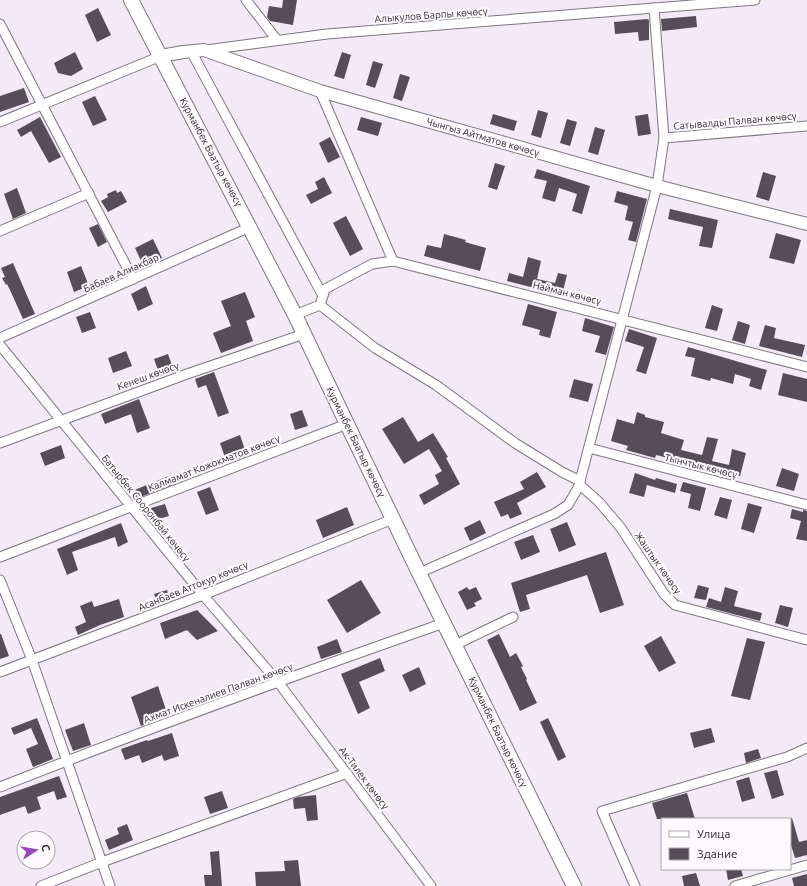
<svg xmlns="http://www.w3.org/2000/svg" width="807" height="886" font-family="Ubuntu,sans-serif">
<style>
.building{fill:#554e58}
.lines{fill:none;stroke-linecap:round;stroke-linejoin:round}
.minor-casing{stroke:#7d7681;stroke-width:11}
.major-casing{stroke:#7d7681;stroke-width:14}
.highway-casing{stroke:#7d7681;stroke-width:16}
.minor{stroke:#fff;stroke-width:9}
.major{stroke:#fff;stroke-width:12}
.highway{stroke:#fff;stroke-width:14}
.labels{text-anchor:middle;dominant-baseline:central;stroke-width:4;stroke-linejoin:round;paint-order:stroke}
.street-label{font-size:10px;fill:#2c282d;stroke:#fdfaff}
</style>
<rect width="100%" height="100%" fill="#f3eaf7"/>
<!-- building -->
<g class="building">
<polygon points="283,0 297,0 293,25 270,21 267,17 269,6 282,8"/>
<polygon points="98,8 111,35 97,42 85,15"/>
<polygon points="696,16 697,27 662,31 661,19"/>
<polygon points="647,19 649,20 649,40 639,41 638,32 615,34 614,22"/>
<polygon points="75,52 83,69 71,76 58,73 54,63"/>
<polygon points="342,52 351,55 344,79 334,76"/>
<polygon points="373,61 383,64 375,88 366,85"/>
<polygon points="400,74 410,77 402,101 393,98"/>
<polygon points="24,88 29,102 0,112 0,96"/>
<polygon points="95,96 107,120 93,126 82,102"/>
<polygon points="538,110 548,113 541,138 531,135"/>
<polygon points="493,114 517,121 514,131 490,124"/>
<polygon points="648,114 651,134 638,136 635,116"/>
<polygon points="40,117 61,157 49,163 31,131 21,137 17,130"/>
<polygon points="361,117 382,123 378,136 357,130"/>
<polygon points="567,119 577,122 570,146 560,143"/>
<polygon points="595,127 605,130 598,155 588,152"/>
<polygon points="330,137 340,157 328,163 319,143"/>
<polygon points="495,163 505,166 497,190 488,187"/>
<polygon points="537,169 590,186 582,214 572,211 577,194 559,188 555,202 542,198 547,181 534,178"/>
<polygon points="763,172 776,176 769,201 756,197"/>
<polygon points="324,177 332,193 311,204 306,195 318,189 315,182"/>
<polygon points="17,188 26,213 13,219 4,194"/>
<polygon points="116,190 117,193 121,191 127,202 108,212 101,201 108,197 107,194"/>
<polygon points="617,191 647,199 636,242 628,240 633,222 625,220 628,206 614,202"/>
<polygon points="670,209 718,220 712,248 699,246 703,227 668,219"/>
<polygon points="346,216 363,249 350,256 333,223"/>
<polygon points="98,224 107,242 98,247 89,228"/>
<polygon points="776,233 801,240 794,264 769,258"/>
<polygon points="444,234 466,240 465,242 486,248 480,271 424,256 427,245 441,248"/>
<polygon points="153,239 162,258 144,267 135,248"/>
<polygon points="528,257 541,261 537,279 555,283 558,273 567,275 562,295 507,281 509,273 523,277"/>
<polygon points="13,263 35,314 23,319 10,290 7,284 6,285 2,278 5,277 1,268"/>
<polygon points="81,266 89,286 74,292 67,272"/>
<polygon points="146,286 153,304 138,311 131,294"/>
<polygon points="245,292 255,317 246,321 253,341 221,353 213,333 231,326 221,301"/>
<polygon points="528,304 557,312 550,338 539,335 540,330 522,325"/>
<polygon points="712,305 723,309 717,331 705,328"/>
<polygon points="90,312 96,328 82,333 76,317"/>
<polygon points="585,318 614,327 606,355 595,352 600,336 582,331"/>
<polygon points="738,321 750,325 745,344 732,340"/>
<polygon points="765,325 776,328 774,338 805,345 802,357 759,346"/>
<polygon points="629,329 657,338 646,374 636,371 644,347 625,341"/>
<polygon points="688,347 767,370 761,390 749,386 751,379 735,374 733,384 711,378 710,381 691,376 695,358 685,356"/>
<polygon points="126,351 132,366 113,373 108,358"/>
<polygon points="168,354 174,371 160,376 154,359"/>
<polygon points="214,372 229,413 218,417 206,385 198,388 195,379"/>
<polygon points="783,373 807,379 807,402 778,395"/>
<polygon points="574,379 593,384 588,402 569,397"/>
<polygon points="139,399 150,428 137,433 131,414 105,424 101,414"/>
<polygon points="302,410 308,426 295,430 290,414"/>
<polygon points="637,412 645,415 645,417 664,422 661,433 684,440 681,450 702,455 707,437 718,439 712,461 729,465 732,449 746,453 740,476 656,455 655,458 626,450 628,446 611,441 617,419 634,424"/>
<polygon points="403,417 418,442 433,433 448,457 446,458 460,484 424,505 419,495 439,484 435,475 442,471 429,449 404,464 382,429"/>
<polygon points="240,435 247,456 227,463 220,443"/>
<polygon points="61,445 65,458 45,466 40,453"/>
<polygon points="782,468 799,474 794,491 776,486"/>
<polygon points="537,472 546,487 517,503 522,514 510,519 508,514 501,517 494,502 524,489 520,482"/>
<polygon points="635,473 655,480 656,478 677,484 675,493 647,485 644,497 629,493"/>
<polygon points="169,476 172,485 135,499 132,491"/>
<polygon points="683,482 706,488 700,511 688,508 691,494 680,491"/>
<polygon points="210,487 219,510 206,515 197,492"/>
<polygon points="720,497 732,500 727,519 714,515"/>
<polygon points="748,503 762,507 754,533 741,529"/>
<polygon points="165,504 169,516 155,520 151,508"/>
<polygon points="347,507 354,525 323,538 316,520"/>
<polygon points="792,509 803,512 803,510 807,511 807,541 796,539 801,521 790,518"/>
<polygon points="480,520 486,533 470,541 464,528"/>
<polygon points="567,522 576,545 559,552 550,529"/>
<polygon points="121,523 128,542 118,547 115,537 72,552 78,570 67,575 57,549"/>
<polygon points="533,535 540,552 521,560 514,542"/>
<polygon points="606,552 624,605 600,613 587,575 526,595 530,609 520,612 511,583"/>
<polygon points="361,580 381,613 347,633 327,600"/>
<polygon points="698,585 709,588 706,600 694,598"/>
<polygon points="467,587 469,590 476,587 482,599 474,603 476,606 467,610 458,592"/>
<polygon points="725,587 738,591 734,606 762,613 760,621 706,607 709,598 721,602"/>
<polygon points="167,590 170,599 158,604 154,594"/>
<polygon points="119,599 124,617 100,625 78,635 75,627 86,622 80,606 92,601 94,607"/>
<polygon points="780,605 793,608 788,627 775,623"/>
<polygon points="197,610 218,631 197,640 187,630 165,639 160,623"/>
<polygon points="0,634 1,634 9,656 0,659"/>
<polygon points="499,634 510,657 516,653 523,666 521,667 527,679 526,680 537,703 520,711 487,640"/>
<polygon points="661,636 676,663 659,672 644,646"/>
<polygon points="747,638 765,642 750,700 731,696"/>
<polygon points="337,639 342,652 321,659 317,647"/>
<polygon points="380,658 385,671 359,682 370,708 358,714 341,674"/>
<polygon points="419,667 426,684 410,692 402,675"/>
<polygon points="158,686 168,716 141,726 131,697"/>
<polygon points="37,718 53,759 33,767 26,749 38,744 31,728 14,735 11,728"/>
<polygon points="548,718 566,757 558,761 540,722"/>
<polygon points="84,723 91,745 73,751 65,730"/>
<polygon points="711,728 715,742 694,748 690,733"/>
<polygon points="172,733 179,756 164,761 162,755 142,763 139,755 125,760 121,749 147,740 148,741"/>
<polygon points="758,749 761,758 746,763 744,753"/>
<polygon points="777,770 784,795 772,799 764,773"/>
<polygon points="59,776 67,797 57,800 54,791 37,797 41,809 28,814 25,806 0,815 0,797"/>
<polygon points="749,777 755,798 742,802 736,781"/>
<polygon points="222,791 228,808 210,814 204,797"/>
<polygon points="687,793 695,819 657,819 652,803"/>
<polygon points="316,795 318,820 307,821 305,808 294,809 293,799 298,797"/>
<polygon points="790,818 792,818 799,842 807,840 807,855 795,858 790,842"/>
<polygon points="127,824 133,840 109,850 105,840 119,834 117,828"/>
<polygon points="219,851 222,886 205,886 204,875 212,875 210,852"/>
<polygon points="298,860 301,886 256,886 255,872 285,871 284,861"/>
<polygon points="726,869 741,869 743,876 728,880"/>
<polygon points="696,873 700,886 684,886 682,876"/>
<polygon points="807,874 807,886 794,886 792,878"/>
</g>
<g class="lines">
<!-- minor casing -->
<g class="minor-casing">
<g id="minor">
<polyline points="246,0 277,40"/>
<polyline points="0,24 133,279"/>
<polyline points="206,50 327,34 755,0"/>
<polyline points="191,51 323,296"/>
<polyline points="320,91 393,261"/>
<polyline points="0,122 161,56"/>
<polyline points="664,138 807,126"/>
<polyline points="0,231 89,193"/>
<polyline points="320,305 375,348 436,385 515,443 562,472 580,481"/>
<polyline points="295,315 320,305 325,289 372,264 393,261 807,367"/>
<polyline points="0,338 250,227"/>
<polyline points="0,345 203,595 278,682 431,886"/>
<polyline points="0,443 187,374 304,334"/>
<polyline points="589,448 807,505"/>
<polyline points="580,485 599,502 621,528 664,594 675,605 807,640"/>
<polyline points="0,557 347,424"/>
<polyline points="419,573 554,514 568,505 579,486 580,481 657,186 664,138 654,8"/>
<polyline points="0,580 32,660 110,886"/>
<polyline points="455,645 513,617"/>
<polyline points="0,672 203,595 393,519"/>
<path d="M0 787C147 729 295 675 444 623"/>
<polyline points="41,886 102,862 347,773"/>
<polyline points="635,886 602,811 787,757 807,748"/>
<polyline points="735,886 807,865"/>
</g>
</g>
<!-- major casing -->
<g class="major-casing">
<polyline id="major" points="161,56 183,52 204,50 320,91 657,186 807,224"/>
</g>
<!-- highway casing -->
<g class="highway-casing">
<polyline id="highway" points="131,0 295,315 347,424 419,573 574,886"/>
</g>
<!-- minor -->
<use href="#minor" class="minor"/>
<!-- major -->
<use href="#major" class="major"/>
<!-- highway -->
<use href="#highway" class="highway"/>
</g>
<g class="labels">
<!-- street labels -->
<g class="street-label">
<text transform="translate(431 15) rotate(-4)">Алыкулов Барпы көчөсү</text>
<text transform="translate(735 121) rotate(-5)">Сатывалды Палван көчөсү</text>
<text transform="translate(483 137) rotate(16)">Чынгыз Айтматов көчөсү</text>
<text transform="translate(211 152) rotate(62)">Курманбек Баатыр көчөсү</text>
<text transform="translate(121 273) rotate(-24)">Бабаев Алиакбар</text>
<text transform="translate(567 293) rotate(14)">Найман көчөсү</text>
<text transform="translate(148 376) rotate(-20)">Кенеш көчөсү</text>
<text transform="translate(356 442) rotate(64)">Курманбек Баатыр көчөсү</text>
<text transform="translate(214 463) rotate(-21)">Калмамат Кожокматов көчөсү</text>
<text transform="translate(701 466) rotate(14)">Тынчтык көчөсү</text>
<text transform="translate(146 508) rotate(51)">Батырбек Сооронбай көчөсү</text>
<text transform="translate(658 563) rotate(55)">Жаштык көчөсү</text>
<text transform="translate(193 586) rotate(-22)">Асанбаев Аттокур көчөсү</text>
<text transform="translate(218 693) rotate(-20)">Ахмат Искеналиев Палван көчөсү</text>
<text transform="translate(498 732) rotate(64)">Курманбек Баатыр көчөсү</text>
<text transform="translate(364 778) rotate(53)">Ак-Тилек көчөсү</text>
</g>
</g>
<!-- legend -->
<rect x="661" y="818" width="130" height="52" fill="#fdfaff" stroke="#a9a6ab"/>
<rect x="669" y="831" width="20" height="6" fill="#ffffff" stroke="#a9a6ab"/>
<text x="697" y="838" font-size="12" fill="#2c282d">Улица</text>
<rect x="669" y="848" width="20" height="12" fill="#554e58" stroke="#a9a6ab"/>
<text x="697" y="858" font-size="12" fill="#2c282d">Здание</text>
<!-- north arrow -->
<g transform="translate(36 850) rotate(78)"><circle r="19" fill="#fdfaff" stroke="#a9a6ab"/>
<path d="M0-3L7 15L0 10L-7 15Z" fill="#9849b9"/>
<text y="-6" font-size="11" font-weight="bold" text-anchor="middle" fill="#2c282d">С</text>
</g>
</svg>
